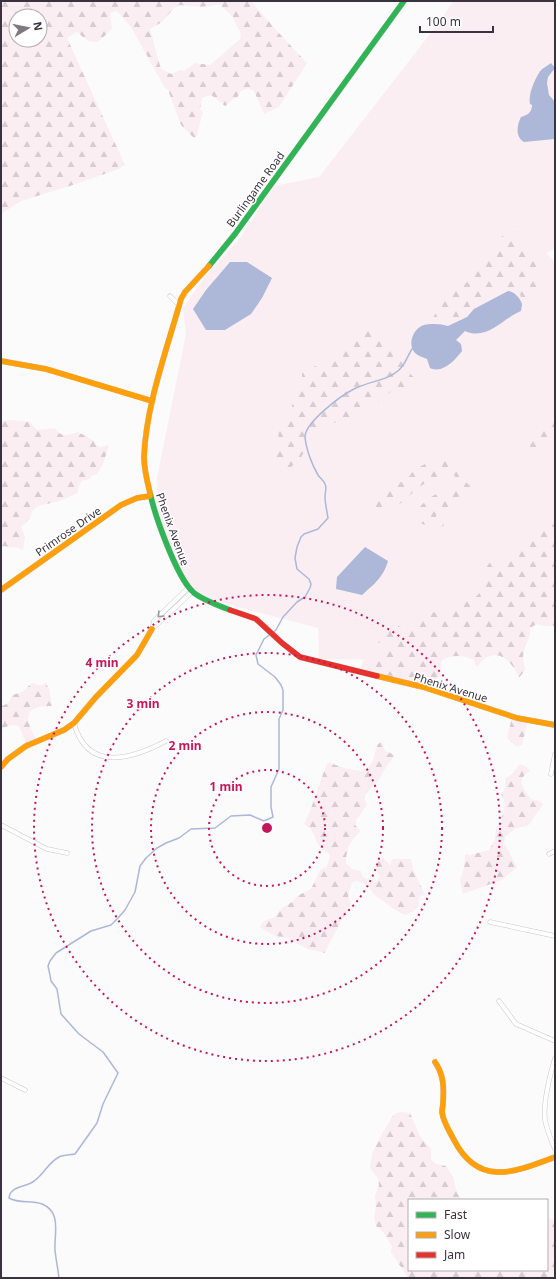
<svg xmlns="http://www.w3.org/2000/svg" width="556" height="1279" font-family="'Noto Sans',sans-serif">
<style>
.green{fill:#faeef2}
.forest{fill:url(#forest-firs);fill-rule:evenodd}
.water{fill:#adb7d7}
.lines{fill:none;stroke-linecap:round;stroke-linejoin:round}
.stream{stroke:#adb7d7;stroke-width:1.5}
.street-casing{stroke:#cbc7cd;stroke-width:5}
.fast-casing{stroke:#cbc7cd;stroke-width:6}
.slow-casing{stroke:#cbc7cd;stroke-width:6}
.jam-casing{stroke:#cbc7cd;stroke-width:6}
.street{stroke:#fefefe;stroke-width:4}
.fast{stroke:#30b455;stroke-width:5.5}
.slow{stroke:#ff9f0a;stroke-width:5.5}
.jam{stroke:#e5322d;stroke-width:5.5}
.oneway{stroke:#9c989e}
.ring{fill:none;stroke:#c2185b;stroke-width:2;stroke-dasharray:2 4}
.labels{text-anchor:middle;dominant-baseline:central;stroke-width:3;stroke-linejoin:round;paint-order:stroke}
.street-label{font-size:11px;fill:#3a323f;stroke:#fff}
.centre{fill:#c2185b;stroke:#fff;stroke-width:2}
.ring-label{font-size:12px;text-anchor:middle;font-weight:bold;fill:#c2185b;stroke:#fff;stroke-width:3;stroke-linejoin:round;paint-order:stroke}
</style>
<defs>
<pattern id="forest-firs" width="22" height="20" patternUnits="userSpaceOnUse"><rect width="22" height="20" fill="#faeef2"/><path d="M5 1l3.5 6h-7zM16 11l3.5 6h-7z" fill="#d7cdd1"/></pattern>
</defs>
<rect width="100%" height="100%" fill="#fbfbfb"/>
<!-- green -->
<polygon class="green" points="453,1 555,1 555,249 546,253 555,262 555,537 473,610 399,660 319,659 318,628 196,596 180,569 167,540 158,510 157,478 186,334 183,308 204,278 240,238 274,186 319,177 440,21"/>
<!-- forest -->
<g class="forest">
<path d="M1 1H251L278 32 307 63 279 107 264 114 254 91 248 88 241 91 237 98 234 99 225 106 211 95 202 98 200 109 203 113 202 114 197 136 194 138 181 125 168 90 165 88 131 27 117 11 110 13 112 29 98 42 88 41 77 32 67 38 125 165 119 169 76 184 21 201 1 214ZM219 4 232 16 241 34 240 39 210 65 195 63 184 71 180 70 171 74 161 69 150 29 162 22 174 8 180 5C193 7 207 8 219 4ZM16 16H40V40H16Z"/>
<path d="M516 225 517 234 523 242 531 251 541 280 547 289 529 299 522 301 520 294 515 289 508 287H503L498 290 493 297 475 304 456 319 431 322C437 309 446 299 456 290 461 286 468 282 473 277 477 272 479 266 482 261 491 248 503 233 516 225Z"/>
<path d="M374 328C380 335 385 345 394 347L407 371 417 380 416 384 414 387H402L394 389 375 405H369L347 419 324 426 313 437 299 461 288 469 280 472 275 469 273 455 279 451 275 450 276 447 279 445 278 428 281 425 284 417 292 407 294 391 302 380V373L319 364 328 362 334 348 343 345Z"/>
<path d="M555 410C555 417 556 427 555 433 552 444 541 449 531 449L529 446 528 439C538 430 545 419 555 410Z"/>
<path d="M10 420 30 422 37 430 55 428C60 438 69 435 78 432L93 440 96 445 100 447 109 445 103 464 97 474 91 476 90 479 82 481 78 488V493L60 501 38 506 32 511 30 519 21 527 25 537 23 550C18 546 8 547 1 546V421Z"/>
<polygon points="445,453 449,453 455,459 448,470 419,487 401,503 396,506 377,508 373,506 393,486 407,479 414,470"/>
<path d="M457 471 459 472C461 479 468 484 474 489L472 495 457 497C454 501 451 507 447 510 439 515 436 510 435 523L438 524 439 522 442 521 444 525 440 529 434 530C427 524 422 525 416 521 414 501 442 492 456 483L454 474Z"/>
<path d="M555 523V626C551 625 548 627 545 626 537 625 537 622 530 629 531 638 526 642 524 651 522 657 524 663 525 670L519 678C514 666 503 650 488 657 486 658 484 658 483 660 480 663 480 665 476 667L474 660C463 655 451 654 441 661L440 675 437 679 433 689 361 672 363 661 375 655 385 647V644L375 642C379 629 383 627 395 624 408 633 414 621 426 620L430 613 436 612 445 613C453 605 465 604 474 598 480 594 482 588 487 583 485 571 484 569 492 560L515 558C517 551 528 536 534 532 539 528 549 526 555 523Z"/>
<path d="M46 682 48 688H49L52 706C47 706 44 706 39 707 19 711 32 730 37 741L27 745 19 726C12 724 7 726 1 730V706C8 704 10 702 12 695L22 692 32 683C37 685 42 687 46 682Z"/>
<polygon points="512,717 528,720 522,745 517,747 507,738"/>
<path d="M382 741 385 751 395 755 386 767 377 783H375L365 795V800L367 805 357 819 355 825 361 831C350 840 346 850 346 863L352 869 361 871 363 877 375 883 380 877 376 869 377 861 383 858 390 865 392 859H411L413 869 425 895 420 896 418 908 406 915C397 912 389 906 382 900 380 898 378 898 376 896 373 894 371 889 368 886 365 884 360 882 357 881L352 883 348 896 351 903 330 942 325 953 308 949 284 937 275 936 260 927 264 921 275 917 282 908 292 902 297 896 311 889 320 870 327 866 330 855 319 846 311 829 304 824 310 811 327 763H330L347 769 361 771C365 769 369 767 371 764 377 756 373 746 382 741Z"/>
<path d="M520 764 527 767 530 771C515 780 523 788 531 799L540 801 543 804C540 811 533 816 531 823L527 826 516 828 505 837 504 843 517 867 502 880 463 894 460 881 464 868 465 854 470 855 489 850 494 841 497 826 501 821 505 804 503 797 501 795C505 790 506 784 505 778L511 775Z"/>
<polygon points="402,1112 410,1113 420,1136 431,1149 431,1159 436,1164 446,1166 453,1177 457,1193 462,1200 409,1200 409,1270 547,1270 547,1218 548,1217 555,1221 555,1278 408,1278 391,1252 392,1246 383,1232 376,1226 374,1217 376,1206 375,1196 379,1185 378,1178 371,1170 370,1166 372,1154 380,1137 392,1117 396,1113"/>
</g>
<!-- water -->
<g class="water">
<path d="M551 63 555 68 548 77 547 83 549 95 555 102V139L524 142C515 137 517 125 521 117 528 115 532 112 532 105L530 104C528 95 534 81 539 73 541 69 547 66 551 63Z"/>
<polygon points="230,262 247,262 272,278 262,298 251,314 225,330 206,330 193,309 206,290"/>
<path d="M508 291C515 292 520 298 522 304 522 305 521 311 521 311 502 319 487 341 465 331L456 340 461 344 462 351C455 360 443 374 430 368L427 359C423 357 418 356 415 353 407 345 413 328 424 325 430 323 443 324 448 326L467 317 474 309Z"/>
<path d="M365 547 388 561C383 578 374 584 362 595L336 589 337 577Z"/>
</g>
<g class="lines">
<!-- stream -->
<path class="stream" d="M59 1278C58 1269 56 1260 55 1250 54 1234 62 1212 42 1204 31 1200 19 1204 9 1198 10 1187 23 1187 31 1183 43 1177 47 1163 59 1157 63 1155 70 1155 75 1154L97 1123 103 1104 118 1073 103 1052 79 1034 61 1014 57 989 51 981 50 975 48 966 50 961 56 953 91 931 111 925 118 918 125 910 135 892 140 866 146 858 157 848 166 843 179 838 191 829 215 828 231 816 250 815 264 821 273 817 271 807V787L279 769V719L283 710V690L281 685 275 677 258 664 256 655 264 639 276 630 283 617 297 602 305 597 310 588 311 584 309 579 297 569 295 558 297 547 301 537 304 534 318 529 328 518C327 511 325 503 325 497 325 492 327 488 325 484 324 481 320 478 318 475 312 465 306 449 305 437 305 422 342 395 354 389 369 381 387 381 399 370 405 365 408 355 412 349"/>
<!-- street casing -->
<g class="street-casing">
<g id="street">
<polyline points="170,296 179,305"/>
<polyline points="188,588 154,621 152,629 192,592"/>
<path d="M74 723C87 773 132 759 166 741"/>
<polyline points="551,774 555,754"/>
<polyline points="1,825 47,849 67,853"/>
<polyline points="549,854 555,851"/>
<polyline points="490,922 555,936"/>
<polyline points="499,1001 516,1024 555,1041"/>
<path d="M555 1058C550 1075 543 1102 545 1120 547 1130 551 1140 555 1149"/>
<polyline points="1,1078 25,1090"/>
</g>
</g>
<!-- fast casing -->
<g class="fast-casing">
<g id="fast">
<polyline points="209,266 235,234 404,1"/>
<path d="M150 493C155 516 176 575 192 591 198 598 222 607 230 610"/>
</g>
</g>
<!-- slow casing -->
<g class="slow-casing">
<g id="slow">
<polyline points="1,361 46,369 152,401"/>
<path d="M150 493C147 481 144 468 144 457 146 405 167 349 181 299L185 292 209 266"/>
<polyline points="1,590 121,505 137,498 150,496"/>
<polyline points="377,676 423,687 517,718 555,725"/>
<polyline points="1,767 8,759 26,746 64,730 74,723 96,697 137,655 152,629"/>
<path d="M435 1062C444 1075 444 1088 443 1103 443 1106 442 1109 442 1112 443 1122 450 1132 454 1140 479 1188 515 1172 555 1157"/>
</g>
</g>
<!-- jam casing -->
<g class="jam-casing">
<polyline id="jam" points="230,610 256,619 282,643 300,657 377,676"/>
</g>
<!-- street -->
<use href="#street" class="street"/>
<!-- fast -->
<use href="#fast" class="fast"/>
<!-- slow -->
<use href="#slow" class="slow"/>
<!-- jam -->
<use href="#jam" class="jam"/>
</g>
<!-- one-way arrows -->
<defs><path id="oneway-chevron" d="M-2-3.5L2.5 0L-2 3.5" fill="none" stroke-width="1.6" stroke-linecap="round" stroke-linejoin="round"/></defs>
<use class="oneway" href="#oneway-chevron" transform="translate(160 615) rotate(135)"/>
<!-- distance rings -->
<g class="ring">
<circle cx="267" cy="828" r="58"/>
<circle cx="267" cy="828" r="116"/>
<circle cx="267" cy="828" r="175"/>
<circle cx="267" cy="828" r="233"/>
</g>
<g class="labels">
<!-- street labels -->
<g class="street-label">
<text transform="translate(255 189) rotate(-54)">Burlingame Road</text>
<text transform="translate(173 529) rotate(70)">Phenix Avenue</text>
<text transform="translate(68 531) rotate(-35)">Primrose Drive</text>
<text transform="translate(451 687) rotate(17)">Phenix Avenue</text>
</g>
</g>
<circle cx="267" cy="828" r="6" class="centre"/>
<g class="ring-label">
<text x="102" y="667">4 min</text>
<text x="143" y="708">3 min</text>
<text x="185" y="750">2 min</text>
<text x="226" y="791">1 min</text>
</g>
<!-- border -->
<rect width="556" height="1279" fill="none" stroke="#3a323f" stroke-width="4"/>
<!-- legend -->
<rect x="408" y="1199" width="140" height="72" fill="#ffffff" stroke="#b0adb2"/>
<rect x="416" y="1212" width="20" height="6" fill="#30b455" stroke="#b0adb2"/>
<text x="444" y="1219" font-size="12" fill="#3a323f">Fast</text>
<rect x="416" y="1232" width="20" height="6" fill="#ff9f0a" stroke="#b0adb2"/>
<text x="444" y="1239" font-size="12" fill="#3a323f">Slow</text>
<rect x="416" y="1252" width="20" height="6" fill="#e5322d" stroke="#b0adb2"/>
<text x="444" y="1259" font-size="12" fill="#3a323f">Jam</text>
<!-- north arrow -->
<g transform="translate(28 28) rotate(80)"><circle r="19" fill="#ffffff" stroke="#b0adb2"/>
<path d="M0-3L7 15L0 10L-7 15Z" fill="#7e7881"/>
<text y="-6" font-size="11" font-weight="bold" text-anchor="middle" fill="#3a323f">N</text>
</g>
<!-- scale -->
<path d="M420 26v6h73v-6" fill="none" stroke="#3a323f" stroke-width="2"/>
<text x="426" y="26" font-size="12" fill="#3a323f" stroke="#ffffff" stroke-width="3" paint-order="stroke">100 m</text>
</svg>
